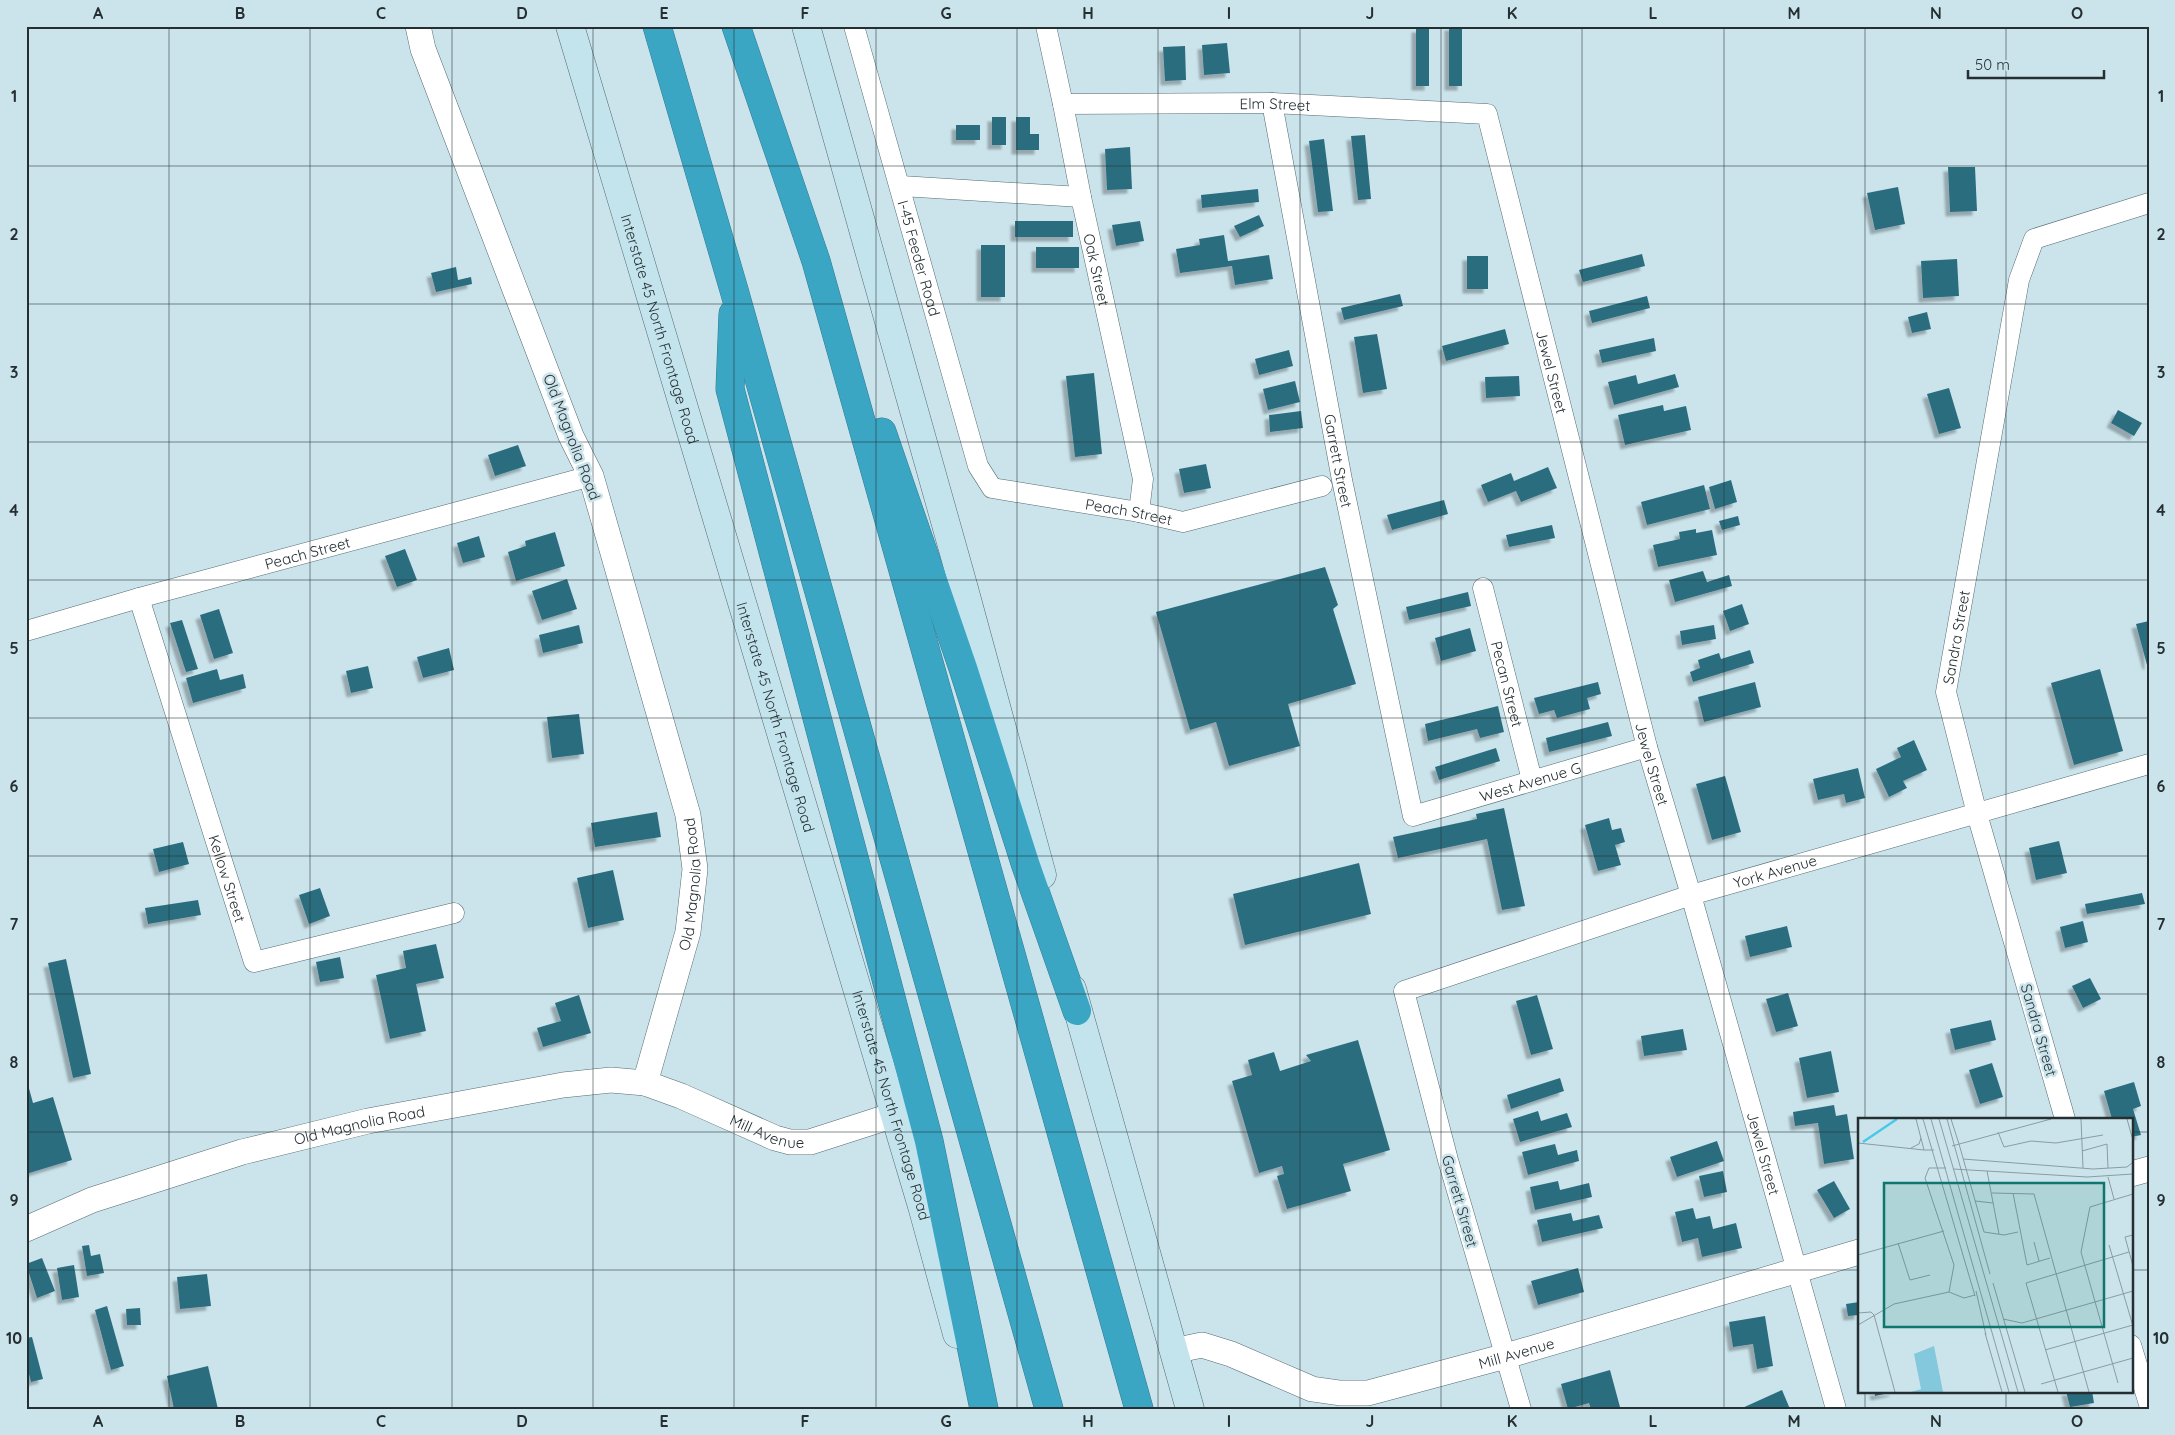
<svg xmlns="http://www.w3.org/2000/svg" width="2175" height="1435" font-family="Quicksand,sans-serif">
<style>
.building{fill:#2c6d7f;filter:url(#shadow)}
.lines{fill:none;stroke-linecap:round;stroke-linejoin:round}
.minor-casing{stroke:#546a71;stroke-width:21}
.tertiary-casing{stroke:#546a71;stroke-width:26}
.secondary-casing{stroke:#546a71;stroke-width:29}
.motorway-casing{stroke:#337c91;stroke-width:29}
.minor{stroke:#fff;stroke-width:20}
.tertiary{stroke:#fff;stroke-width:25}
.secondary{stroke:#c4e4ed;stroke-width:28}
.motorway{stroke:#3aa6c4;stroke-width:28}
.grid{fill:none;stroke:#252f32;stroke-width:1;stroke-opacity:0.55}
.labels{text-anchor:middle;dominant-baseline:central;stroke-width:5;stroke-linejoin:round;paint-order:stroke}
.street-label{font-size:15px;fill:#252f32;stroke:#cbe4ec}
.inset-river{fill:none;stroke:#4ac8ea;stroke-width:2.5}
.inset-road{fill:none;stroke:#899ca2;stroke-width:1}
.view{fill:#0f766e;fill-opacity:0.15;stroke:#0f766e;stroke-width:2.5}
.inset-edge{fill:none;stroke:#252f32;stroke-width:2.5}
.neatline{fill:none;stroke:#252f32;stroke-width:2}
.grid-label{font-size:16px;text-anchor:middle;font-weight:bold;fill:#252f32}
</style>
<defs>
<filter id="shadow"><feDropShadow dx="-4.5" dy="4.5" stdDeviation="1" flood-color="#0004"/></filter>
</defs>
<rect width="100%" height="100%" fill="#cbe4ec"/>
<!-- building -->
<g class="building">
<rect x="1449" y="26" width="13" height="60"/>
<rect x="1416" y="28" width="13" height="58"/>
<polygon points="1227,43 1230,73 1204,75 1202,45"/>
<polygon points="1185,46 1186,80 1165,81 1163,47"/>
<rect x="992" y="117" width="14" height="28"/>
<polygon points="1016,117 1030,117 1030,134 1039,134 1039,150 1016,150"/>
<rect x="956" y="125" width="24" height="15"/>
<polygon points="1365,135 1371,199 1358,200 1351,136"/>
<polygon points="1324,139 1333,211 1318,212 1309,141"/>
<polygon points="1130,147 1132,189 1107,190 1105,149"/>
<polygon points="1948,167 1975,167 1977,211 1950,212"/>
<polygon points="1898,187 1905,224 1875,230 1867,193"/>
<polygon points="1258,189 1259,202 1202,208 1201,195"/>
<polygon points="1259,215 1264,226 1240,237 1234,226"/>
<rect x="1015" y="221" width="58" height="16"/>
<polygon points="1140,221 1144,241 1116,246 1112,225"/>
<polygon points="1224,235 1228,261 1269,255 1273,279 1235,285 1232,266 1180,273 1176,249 1200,245 1199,239"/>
<rect x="981" y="245" width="24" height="52"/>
<rect x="1036" y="247" width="43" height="21"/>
<polygon points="1642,254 1645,266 1583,282 1579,270"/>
<rect x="1467" y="256" width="21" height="33"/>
<polygon points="1957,259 1959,296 1923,298 1921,261"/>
<polygon points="456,267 458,280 471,277 472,284 436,292 431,273"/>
<polygon points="1400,294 1403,306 1344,320 1341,308"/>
<polygon points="1647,296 1650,308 1592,323 1589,311"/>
<polygon points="1927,312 1931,329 1912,333 1908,317"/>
<polygon points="1505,329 1509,344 1446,361 1442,346"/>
<polygon points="1377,334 1387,389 1363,393 1354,337"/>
<polygon points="1654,338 1656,351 1602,363 1599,350"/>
<polygon points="1289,350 1293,366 1259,375 1255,359"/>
<polygon points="1094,373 1102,454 1075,457 1066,376"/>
<polygon points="1675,374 1679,387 1614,405 1608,382 1636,375 1638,384"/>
<polygon points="1519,376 1520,396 1486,398 1485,377"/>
<polygon points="1295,381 1300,402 1268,410 1263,389"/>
<polygon points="1949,388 1961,428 1939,434 1927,394"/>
<polygon points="1663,405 1664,411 1686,406 1691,430 1625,445 1618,415"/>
<polygon points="2118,410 2142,423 2134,436 2111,423"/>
<polygon points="1301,411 1303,428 1270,432 1269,415"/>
<polygon points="518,445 526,466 495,476 488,455"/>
<polygon points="1206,464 1211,488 1184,493 1179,469"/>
<polygon points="1548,467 1557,488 1521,502 1516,491 1488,502 1481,485 1511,473 1514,481"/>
<polygon points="1731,480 1737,502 1715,509 1709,487"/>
<polygon points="1704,485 1710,509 1647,525 1641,502"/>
<polygon points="1444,500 1448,514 1392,530 1387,515"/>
<polygon points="1738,516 1740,525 1722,530 1719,521"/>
<polygon points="1552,525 1555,538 1509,547 1506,535"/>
<polygon points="1696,529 1696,533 1712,530 1717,555 1658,567 1653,545 1680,539 1679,532"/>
<polygon points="555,532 565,566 516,581 508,552 526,546 525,541"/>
<polygon points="479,536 485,557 463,563 457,543"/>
<polygon points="405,549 417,580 397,587 385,556"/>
<polygon points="1325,567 1338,605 1333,609 1356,684 1288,704 1300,746 1229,766 1216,722 1190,730 1156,612"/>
<polygon points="1703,571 1707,582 1729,575 1732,586 1675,602 1669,580"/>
<polygon points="567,579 577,609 542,620 532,591"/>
<polygon points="1468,592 1471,606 1409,620 1406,607"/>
<polygon points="1742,604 1749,624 1730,631 1723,611"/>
<polygon points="219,609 233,653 214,659 200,615"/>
<polygon points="182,620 198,669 186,672 170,623"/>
<polygon points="2149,621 2149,665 2147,665 2136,624"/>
<polygon points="579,625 583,643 543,653 539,635"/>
<polygon points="1714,625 1716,639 1682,645 1680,631"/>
<polygon points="1470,628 1476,651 1441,661 1435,638"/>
<polygon points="449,648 454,670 423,678 417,657"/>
<polygon points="1750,650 1754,663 1693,682 1690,672 1700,668 1698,660 1719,653 1721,659"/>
<polygon points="368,666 373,688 351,693 346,671"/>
<polygon points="217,669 220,680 243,674 246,688 193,703 186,678"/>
<polygon points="2100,669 2123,751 2074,765 2051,683"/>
<polygon points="1598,682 1601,694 1587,698 1590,709 1557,718 1554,710 1539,714 1534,698"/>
<polygon points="1755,682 1761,707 1704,722 1698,697"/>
<polygon points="1498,706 1504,732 1480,738 1477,729 1428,741 1425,724"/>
<polygon points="579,714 584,754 552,758 547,717"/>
<polygon points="1608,722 1612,736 1549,752 1546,738"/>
<polygon points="1914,740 1927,770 1903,781 1907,788 1889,797 1876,769 1901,757 1897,748"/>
<polygon points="1496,748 1500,761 1439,780 1435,767"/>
<polygon points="1858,768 1865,798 1846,803 1844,794 1818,800 1813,779"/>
<polygon points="1725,776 1741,832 1712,840 1696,784"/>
<polygon points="1504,808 1525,906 1502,910 1487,839 1398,858 1393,837 1477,819 1476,814"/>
<polygon points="657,812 661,837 595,847 591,823"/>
<polygon points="1609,818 1612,830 1621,828 1625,842 1615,845 1621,865 1598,871 1585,825"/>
<polygon points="2059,841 2067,873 2036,880 2029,848"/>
<polygon points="183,842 189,864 159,872 153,849"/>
<polygon points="1359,863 1371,914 1245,945 1233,894"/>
<polygon points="613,870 624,920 588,928 577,878"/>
<polygon points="320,888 330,916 309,924 299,895"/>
<polygon points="2142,893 2145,904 2087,914 2085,904"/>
<polygon points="198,900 201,915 148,924 145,908"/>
<polygon points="2083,921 2088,942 2065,948 2060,927"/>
<polygon points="1787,926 1792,947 1750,957 1745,936"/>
<polygon points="436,944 444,978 416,984 426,1031 390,1039 376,975 406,968 403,951"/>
<polygon points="340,957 344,978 320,982 316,962"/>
<polygon points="66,959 91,1074 73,1078 48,963"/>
<polygon points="2090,978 2101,999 2083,1008 2072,986"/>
<polygon points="1788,993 1798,1026 1776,1032 1766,999"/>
<polygon points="579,995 591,1033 543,1047 537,1028 561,1021 555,1003"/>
<polygon points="1537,995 1553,1049 1531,1055 1516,1001"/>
<polygon points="1991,1020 1996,1040 1955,1050 1950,1029"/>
<polygon points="1683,1029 1687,1050 1644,1056 1641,1036"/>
<polygon points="1358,1040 1390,1150 1343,1164 1351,1191 1287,1209 1277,1176 1284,1174 1282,1166 1259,1173 1232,1081 1252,1075 1248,1060 1274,1052 1280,1071 1311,1061 1306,1055"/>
<polygon points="1831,1051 1839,1092 1807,1098 1799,1058"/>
<polygon points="1992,1063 2003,1097 1980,1104 1969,1070"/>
<polygon points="1560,1078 1564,1091 1511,1109 1507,1095"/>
<polygon points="27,1081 33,1103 53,1097 72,1160 26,1174"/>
<polygon points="2134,1082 2141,1106 2133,1109 2141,1135 2131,1137 2131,1119 2112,1119 2104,1091"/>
<polygon points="1834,1105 1836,1116 1847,1114 1854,1159 1824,1164 1818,1123 1795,1126 1793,1112"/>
<polygon points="1538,1111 1541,1121 1567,1113 1572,1127 1520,1142 1513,1119"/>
<polygon points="1717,1141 1724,1161 1677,1177 1670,1157"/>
<polygon points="1555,1144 1558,1155 1577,1150 1579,1161 1528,1175 1522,1152"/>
<polygon points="1723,1171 1727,1192 1704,1197 1699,1176"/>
<polygon points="1558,1181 1560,1190 1589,1183 1592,1197 1535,1210 1530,1187"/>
<polygon points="1834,1181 1850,1209 1834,1218 1817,1190"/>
<polygon points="1693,1208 1696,1219 1710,1216 1713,1229 1736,1223 1742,1248 1702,1257 1698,1238 1682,1242 1675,1212"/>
<polygon points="1571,1213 1573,1221 1599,1215 1603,1228 1542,1242 1537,1220"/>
<polygon points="89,1245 91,1256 100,1254 104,1273 87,1276 82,1246"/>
<polygon points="42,1258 55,1291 37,1298 26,1264"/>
<polygon points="74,1265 79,1297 62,1300 57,1268"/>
<polygon points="1578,1268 1584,1292 1538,1305 1531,1281"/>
<polygon points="207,1274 211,1306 180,1309 177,1277"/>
<polygon points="1859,1302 1859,1315 1848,1316 1846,1304"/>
<polygon points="107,1306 124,1366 111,1370 95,1310"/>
<polygon points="140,1308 141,1325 127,1325 126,1309"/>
<polygon points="1765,1316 1773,1366 1757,1369 1753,1344 1733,1347 1729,1322"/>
<polygon points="32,1337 43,1379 31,1382 26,1362 26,1338"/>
<polygon points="208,1366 218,1409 174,1409 167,1376"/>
<polygon points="1610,1370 1620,1407 1591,1409 1589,1403 1568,1409 1561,1384"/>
<polygon points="1782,1390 1790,1409 1740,1409"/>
<polygon points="1874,1391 1894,1391 1894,1392 1875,1396"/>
<polygon points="2066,1391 2092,1391 2094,1403 2070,1407"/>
</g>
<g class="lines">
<!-- minor casing -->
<g class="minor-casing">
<g id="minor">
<path id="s1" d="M854 26 978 466 992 488 1139 512 1183 522 1322 486"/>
<path id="s2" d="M1046 26 1063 104 1081 197 1143 479 1139 512"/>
<path id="s3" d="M1272 103 1342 480 1413 816 1647 747"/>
<path id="s4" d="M1063 104 1272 103 1487 114 1647 747 1691 895 1836 1409"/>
<polyline points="901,186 1081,197"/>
<path id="s5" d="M1483 588 1532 780"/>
<path id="s6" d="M139 598 254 962 454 913"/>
<path id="s7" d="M26 631 139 598 591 476"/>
<path id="s8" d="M2065 1119 1977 814 1946 692 2019 280 2034 239 2149 203"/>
<polyline points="2131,1345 2149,1404"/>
<path id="s9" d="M1521 1409 1448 1160 1404 991 1691 895 2149 764"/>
</g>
</g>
<!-- tertiary casing -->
<g class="tertiary-casing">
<g id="tertiary">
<path id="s10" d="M645 1083 681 1096 775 1138 790 1142H810L894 1115"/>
<polyline points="2131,1174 2149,1169"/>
<path id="s11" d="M26 1229 92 1200 242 1152 368 1121 563 1085 611 1080 645 1083 688 932 695 869 688 815 591 476 571 436 423 49 418 26"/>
<path id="s12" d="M1173 1351 1202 1345 1231 1354 1312 1389 1340 1393H1368L1506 1356 1859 1252"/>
</g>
</g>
<!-- secondary casing -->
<g class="secondary-casing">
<g id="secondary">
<path id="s13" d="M570 26 922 1206 957 1334"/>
<polyline points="806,26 963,585 1042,875"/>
<polyline points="1072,989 1190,1409"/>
</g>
</g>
<!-- motorway casing -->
<g class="motorway-casing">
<g id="motorway">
<polyline points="657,26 734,290 1049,1409"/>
<polyline points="736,26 816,261 1139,1409"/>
<polyline points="733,314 730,389 929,1141 984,1409"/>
<polyline points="882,432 963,668 1026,866 1077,1011"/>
</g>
</g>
<!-- minor -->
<use href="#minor" class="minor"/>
<!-- tertiary -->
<use href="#tertiary" class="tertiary"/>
<!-- secondary -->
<use href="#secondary" class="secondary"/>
<!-- motorway -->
<use href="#motorway" class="motorway"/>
</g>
<!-- grid -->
<path class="grid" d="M169 26V1409M310 26V1409M452 26V1409M593 26V1409M734 26V1409M876 26V1409M1017 26V1409M1158 26V1409M1300 26V1409M1441 26V1409M1582 26V1409M1724 26V1409M1865 26V1119M2006 26V1119M26 166H2149M26 304H2149M26 442H2149M26 580H2149M26 718H2149M26 856H2149M26 994H2149M26 1132H1859M2131 1132H2149M26 1270H1859M2131 1270H2149M1865 1391V1409M2006 1391V1409"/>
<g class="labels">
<!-- street labels -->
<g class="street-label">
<text stroke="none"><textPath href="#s4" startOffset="212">Elm Street</textPath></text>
<text stroke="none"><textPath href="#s1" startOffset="241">I-45 Feeder Road</textPath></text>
<text stroke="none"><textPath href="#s2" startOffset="249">Oak Street</textPath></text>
<text stroke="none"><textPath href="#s13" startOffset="316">Interstate 45 North Frontage Road</textPath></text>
<text stroke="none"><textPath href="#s4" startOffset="690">Jewel Street</textPath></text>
<text transform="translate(572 437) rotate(69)">Old Magnolia Road</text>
<text stroke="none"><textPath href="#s3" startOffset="364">Garrett Street</textPath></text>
<text stroke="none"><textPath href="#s1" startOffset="622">Peach Street</textPath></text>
<text stroke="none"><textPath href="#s7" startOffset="292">Peach Street</textPath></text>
<text stroke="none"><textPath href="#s8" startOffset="499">Sandra Street</textPath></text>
<text stroke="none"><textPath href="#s5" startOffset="99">Pecan Street</textPath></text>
<text stroke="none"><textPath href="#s13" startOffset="721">Interstate 45 North Frontage Road</textPath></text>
<text stroke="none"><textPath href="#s4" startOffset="1095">Jewel Street</textPath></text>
<text stroke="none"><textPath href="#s3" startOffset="849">West Avenue G</textPath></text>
<text stroke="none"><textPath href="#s9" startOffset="824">York Avenue</textPath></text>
<text stroke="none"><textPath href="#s6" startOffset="294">Kellow Street</textPath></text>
<text stroke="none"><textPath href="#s11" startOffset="845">Old Magnolia Road</textPath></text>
<text transform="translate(2039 1030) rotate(74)">Sandra Street</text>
<text stroke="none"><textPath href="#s13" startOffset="1126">Interstate 45 North Frontage Road</textPath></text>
<text stroke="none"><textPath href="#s11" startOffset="350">Old Magnolia Road</textPath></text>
<text stroke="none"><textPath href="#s10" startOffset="132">Mill Avenue</textPath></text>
<text stroke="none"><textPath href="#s4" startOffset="1500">Jewel Street</textPath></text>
<text transform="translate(1460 1201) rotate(74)">Garrett Street</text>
<text stroke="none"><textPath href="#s12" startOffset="358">Mill Avenue</textPath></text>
</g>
</g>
<!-- overview -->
<g transform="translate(1858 1118)">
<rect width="275" height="275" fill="#cbe4ec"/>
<path d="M76 228 85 274H53L63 271 56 236Z" fill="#84c8dd"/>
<path class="inset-river" d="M5 24 39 1"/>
<path class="inset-road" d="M58 1 66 32H76M65 1 117 178M73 1 151 274M81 1 160 274M89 1 132 156M93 1 101 26M223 1 225 50M269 1 274 19M140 14 146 29 173 23 198 25 245 17M0 25 66 32M101 26 126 114 146 117 160 114M94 28 193 1M53 30 61 26 63 20M224 33 249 26 250 50M105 41 235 51 269 49 274 45M95 51 229 59 275 56M129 53 141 116M250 59 256 81M134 75 176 76 231 274M155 75 169 147 192 140M117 83 135 85M275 117 267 119 275 148M176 124 181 143M40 125 52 162 72 157M251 127 275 208M0 137 86 113M135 165 167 274M118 173 128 217M91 174 106 180 117 177M0 195 13 194 16 197 37 274M145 201 164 205 275 173M0 207 36 186 91 174 96 147 67 60 71 50H88M127 215 144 274M187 232 275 207M260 265 223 134 232 89 275 76M183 266 275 240M200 274 168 165 271 134"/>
<path class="view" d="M26 65H246V209H26Z"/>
<rect width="275" height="275" class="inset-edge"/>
</g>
<!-- border -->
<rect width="2175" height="1435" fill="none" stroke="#cbe4ec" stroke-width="55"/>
<!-- scale -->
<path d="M1968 70v8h136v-8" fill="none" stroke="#252f32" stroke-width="2.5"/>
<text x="1975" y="70" font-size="15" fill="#252f32" stroke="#cbe4ec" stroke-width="4" paint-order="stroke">50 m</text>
<rect x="28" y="28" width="2120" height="1380" class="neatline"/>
<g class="grid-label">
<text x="98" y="19">A</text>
<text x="240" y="19">B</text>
<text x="381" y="19">C</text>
<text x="522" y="19">D</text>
<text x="664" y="19">E</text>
<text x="805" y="19">F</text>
<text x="946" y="19">G</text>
<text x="1088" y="19">H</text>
<text x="1229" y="19">I</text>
<text x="1370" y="19">J</text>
<text x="1512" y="19">K</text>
<text x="1653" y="19">L</text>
<text x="1794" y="19">M</text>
<text x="1936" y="19">N</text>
<text x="2077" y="19">O</text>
<text x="14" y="102">1</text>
<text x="2161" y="102">1</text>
<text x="14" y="240">2</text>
<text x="2161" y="240">2</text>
<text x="14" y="378">3</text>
<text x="2161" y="378">3</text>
<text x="14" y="516">4</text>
<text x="2161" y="516">4</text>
<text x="14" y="654">5</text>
<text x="2161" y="654">5</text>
<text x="14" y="792">6</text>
<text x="2161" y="792">6</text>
<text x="14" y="930">7</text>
<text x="2161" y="930">7</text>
<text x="14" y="1068">8</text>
<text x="2161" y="1068">8</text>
<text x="14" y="1206">9</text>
<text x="2161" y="1206">9</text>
<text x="14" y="1344">10</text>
<text x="2161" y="1344">10</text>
<text x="98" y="1427">A</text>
<text x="240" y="1427">B</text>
<text x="381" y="1427">C</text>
<text x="522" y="1427">D</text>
<text x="664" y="1427">E</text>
<text x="805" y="1427">F</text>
<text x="946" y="1427">G</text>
<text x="1088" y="1427">H</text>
<text x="1229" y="1427">I</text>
<text x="1370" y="1427">J</text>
<text x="1512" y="1427">K</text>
<text x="1653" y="1427">L</text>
<text x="1794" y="1427">M</text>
<text x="1936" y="1427">N</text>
<text x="2077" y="1427">O</text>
</g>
</svg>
